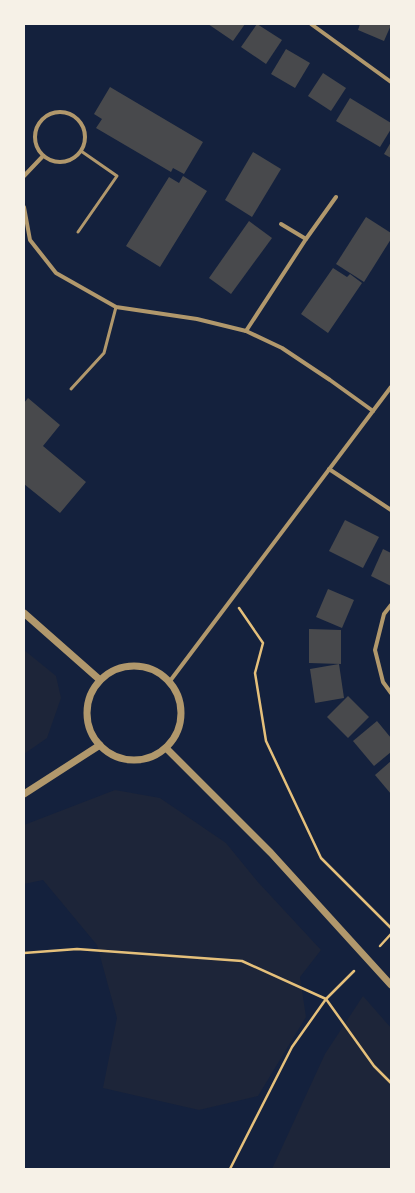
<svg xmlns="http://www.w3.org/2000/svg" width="415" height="1193" font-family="'Titillium Web',sans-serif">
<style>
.green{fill:#1d2539}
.building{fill:#48494c}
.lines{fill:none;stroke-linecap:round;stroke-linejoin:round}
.path{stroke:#e5c07b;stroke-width:2.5}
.service{stroke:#b1986c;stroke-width:3}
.minor{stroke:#b1986c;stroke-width:4}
.tertiary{stroke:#b1986c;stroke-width:7}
</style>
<rect width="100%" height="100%" fill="#14213d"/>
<!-- green -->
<g class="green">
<polygon points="24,650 56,676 61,698 47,738 24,754"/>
<polygon points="115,790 160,798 226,843 257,881 321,950 300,977 306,1017 258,1096 199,1110 103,1088 117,1018 97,945 43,880 24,884 24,825"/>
<polygon points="363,996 391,1028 391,1169 272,1169 325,1054"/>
</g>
<!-- building -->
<g class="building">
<polygon points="208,24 245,24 233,41"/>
<polygon points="257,24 282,40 266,64 241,47"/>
<polygon points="360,24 391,24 391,25 384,41 358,30"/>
<polygon points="286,49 310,63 295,88 271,74"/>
<polygon points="323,73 346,88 331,111 308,96"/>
<polygon points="110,87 203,142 184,174 173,168 171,172 96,128 102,119 94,114"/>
<polygon points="350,98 391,123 391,129 380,147 336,121"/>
<polygon points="391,142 391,158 384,154"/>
<polygon points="253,152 281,169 252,217 225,200"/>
<polygon points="183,176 207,191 160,267 126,246 169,177 179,183"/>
<polygon points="366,217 391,233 391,239 364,282 336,264"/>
<polygon points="249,221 272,238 231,294 209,278"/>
<polygon points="333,268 347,277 350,274 362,283 328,333 301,314"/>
<polygon points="28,398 60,425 43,446 86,482 60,513 24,484 24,403"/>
<polygon points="345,520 379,537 363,568 329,551"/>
<polygon points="383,549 391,553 391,586 371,576"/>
<polygon points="328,589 354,600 342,628 316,617"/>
<polygon points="309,629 341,630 341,664 309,663"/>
<polygon points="339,664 344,698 315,703 310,669"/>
<polygon points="348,696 369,717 348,738 327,717"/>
<polygon points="377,721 391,738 391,752 374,766 353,741"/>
<polygon points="391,761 391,794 375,775"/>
</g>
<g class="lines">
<!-- path -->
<g class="path">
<polyline points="239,608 263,643 255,673 266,741 321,858 391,928"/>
<polyline points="380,946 391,934"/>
<polyline points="24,953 77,949 242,961 326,999 374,1066 391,1083"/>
<polyline points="230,1169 292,1047 326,999 354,971"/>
</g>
<!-- service -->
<g class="service">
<polyline points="78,232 117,176 81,151"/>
<polyline points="71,389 104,353 116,307"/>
</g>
<!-- minor -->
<g class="minor">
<polyline points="311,24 391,82"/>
<circle cx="60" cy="137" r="25"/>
<polyline points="24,176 43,156"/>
<polyline points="24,207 30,240 56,273 116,307 197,319 246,331 282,348 330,380 373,411"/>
<polyline points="281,224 306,239"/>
<polyline points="246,331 306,239 336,197"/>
<polyline points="329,469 391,510"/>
<polyline points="391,605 384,614 375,650 383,682 391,693"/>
<polyline points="170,681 391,387"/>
</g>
<!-- tertiary -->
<g class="tertiary">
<polyline points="24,613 100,680"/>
<circle cx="134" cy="713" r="47"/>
<polyline points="166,748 271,853 391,985"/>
<polyline points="24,794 100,745"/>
</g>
</g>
<!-- border -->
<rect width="415" height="1193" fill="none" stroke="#f6f1e7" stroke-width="50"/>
</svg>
